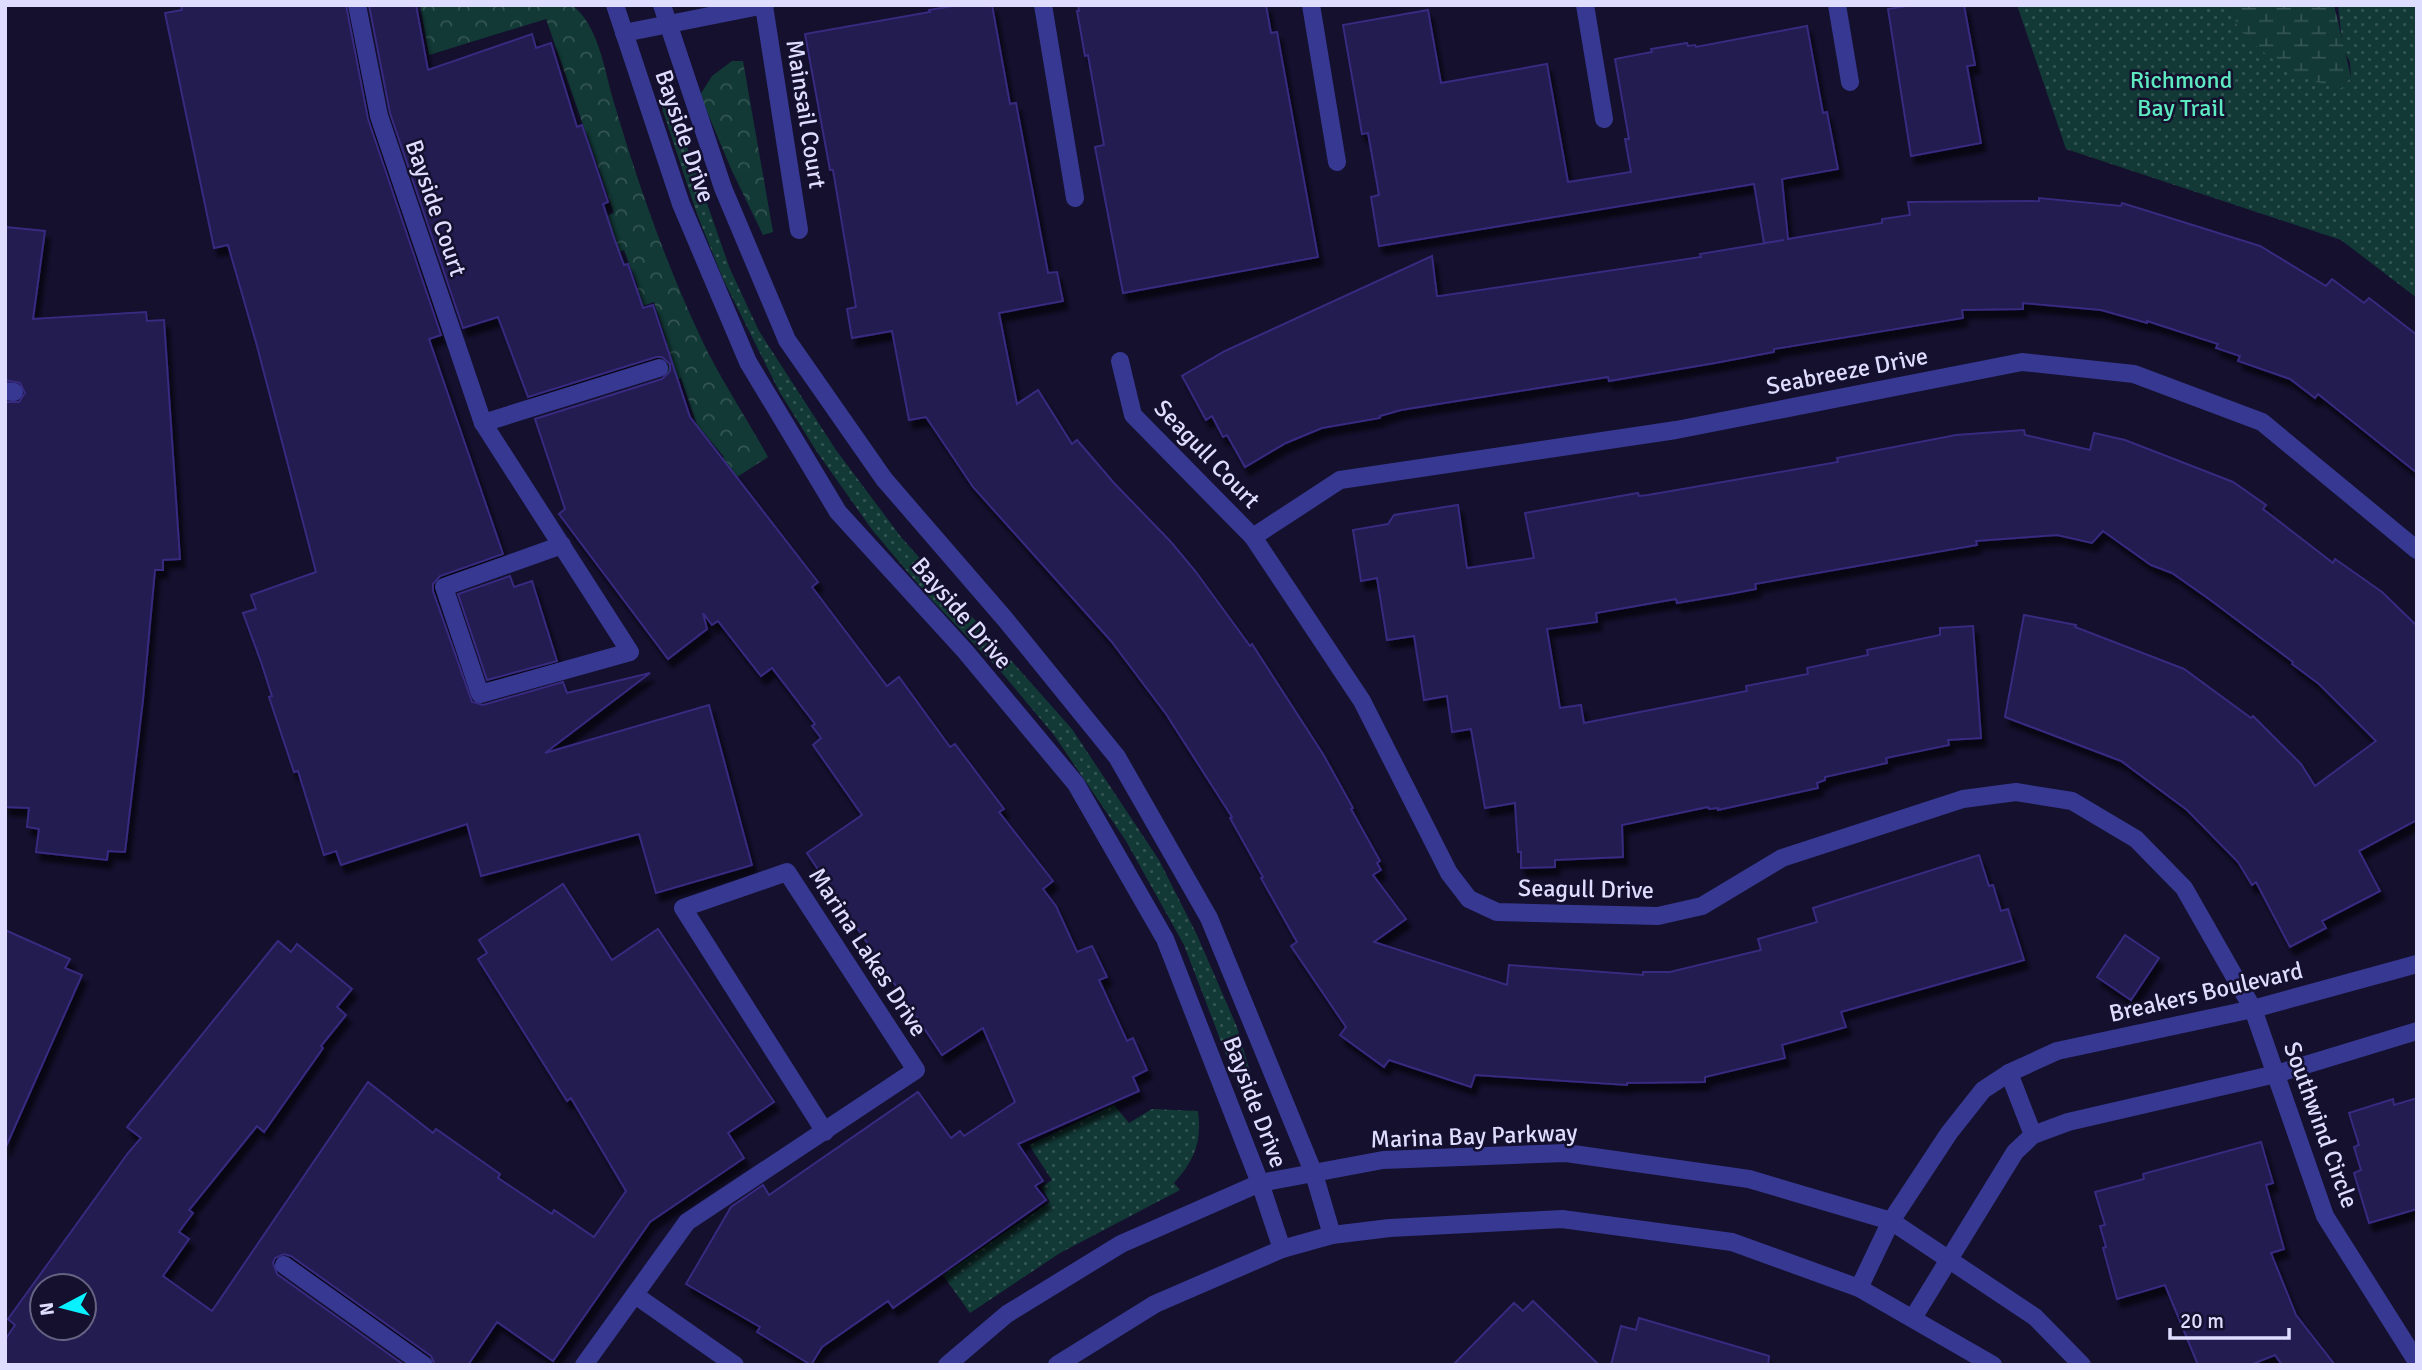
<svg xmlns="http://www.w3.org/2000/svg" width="2422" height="1370" font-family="Signika,sans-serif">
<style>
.grass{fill:url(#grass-dots)}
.forest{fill:url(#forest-crowns)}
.wetland{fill:url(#wetland-marsh)}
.building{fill:#231a51;stroke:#372a7f;stroke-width:2;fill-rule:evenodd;filter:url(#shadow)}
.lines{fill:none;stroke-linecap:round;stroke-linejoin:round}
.service{stroke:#373891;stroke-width:18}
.minor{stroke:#373891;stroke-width:18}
.tertiary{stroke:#373891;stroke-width:18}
.labels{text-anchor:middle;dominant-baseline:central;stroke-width:5;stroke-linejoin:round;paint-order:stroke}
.park-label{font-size:24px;fill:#5eeac1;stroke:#14102e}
.street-label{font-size:24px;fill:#dfddff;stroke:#14102e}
</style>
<defs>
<pattern id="grass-dots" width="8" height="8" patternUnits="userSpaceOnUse" patternTransform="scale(1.75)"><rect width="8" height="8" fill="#123936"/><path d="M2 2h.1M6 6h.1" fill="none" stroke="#345554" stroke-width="1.8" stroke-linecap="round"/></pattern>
<pattern id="forest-crowns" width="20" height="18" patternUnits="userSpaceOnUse" patternTransform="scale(1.75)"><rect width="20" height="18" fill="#123936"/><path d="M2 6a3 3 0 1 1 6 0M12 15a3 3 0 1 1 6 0" fill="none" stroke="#345554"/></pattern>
<pattern id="wetland-marsh" width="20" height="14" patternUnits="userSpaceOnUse" patternTransform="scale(1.75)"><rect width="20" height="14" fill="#123936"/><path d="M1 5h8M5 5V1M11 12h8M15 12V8" fill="none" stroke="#345554"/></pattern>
<filter id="shadow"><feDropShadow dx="4.5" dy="8" stdDeviation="2" flood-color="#0009"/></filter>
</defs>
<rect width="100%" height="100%" fill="#14102e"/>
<!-- grass -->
<g class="grass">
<polygon points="2017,5 2229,5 2237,25 2341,88 2351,77 2350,62 2343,49 2338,5 2417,5 2417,298 2341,240 2066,149"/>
<polygon points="665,95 670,98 730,269 759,331 836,450 901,537 1072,729 1159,860 1197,935 1237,1027 1255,1089 1250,1099 1245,1099 1240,1091 1184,945 1126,841 1054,735 1002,673 929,597 873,531 817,452 779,391 723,279 697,214 660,102 661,96"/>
<path d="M1114 1105 1129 1123 1152 1109 1198 1111C1202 1141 1195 1160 1174 1183L1180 1190 1060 1253 970 1313 943 1275 1050 1202 1042 1187 1052 1180 1029 1145Z"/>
</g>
<!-- forest -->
<g class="forest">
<path d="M420 5H572C598 25 604 67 612 96 636 178 664 259 700 336 719 377 746 417 768 457L731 481 716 465 724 457 697 425 681 378 668 383 655 347 667 342 654 302 629 311 623 293 638 287 624 250 613 255 599 219 614 213 546 19 429 55Z"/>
<polygon points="732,61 743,61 773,232 763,235 732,171 700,95 712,76"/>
</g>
<!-- wetland -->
<path class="wetland" d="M2229 5H2334L2351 77 2341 88C2303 82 2261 57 2238 26 2234 20 2232 12 2229 5Z"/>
<!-- building -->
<g class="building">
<polygon points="181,5 346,5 368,119 441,335 429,339 503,554 440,576 433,584 433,591 472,702 483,705 563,682 567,693 650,673 545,753 709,705 752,865 656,893 639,834 481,876 467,824 341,865 336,851 324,855 298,771 294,772 269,697 272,696 261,662 243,613 256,609 251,595 316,572 257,346 228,245 214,248 165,13 182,10"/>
<polygon points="369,5 416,5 428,70 532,34 536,48 551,43 577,127 582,125 608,202 603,204 614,238 624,265 628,264 643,308 653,305 690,417 818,582 812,587 887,686 899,677 950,747 955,744 1004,809 999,812 1053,881 1043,889 1056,906 1077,952 1092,946 1107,977 1099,980 1127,1041 1133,1038 1147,1070 1133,1077 1139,1091 1018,1144 1043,1181 1035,1186 1046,1200 893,1308 888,1301 822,1347 811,1365 757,1332 760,1327 686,1284 731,1207 763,1185 769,1195 918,1092 951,1138 960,1131 964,1136 1015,1102 983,1028 942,1055 807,853 862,815 813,745 821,738 812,726 815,724 772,668 761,676 718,621 712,625 703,613 707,629 668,659 559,514 565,509 535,419 662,379 670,371 670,364 662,357 656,357 528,397 498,317 463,328 390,113"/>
<polygon points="959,5 992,5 1010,104 1016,103 1048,273 1057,272 1063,301 999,313 1017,404 1038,390 1072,444 1077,440 1114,483 1171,542 1196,572 1250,646 1252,644 1323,754 1353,808 1351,809 1380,861 1377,863 1381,870 1373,875 1406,919 1374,942 1507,985 1509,965 1643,975 1643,972 1670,972 1761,950 1758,939 1817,922 1813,908 1979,855 1989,886 1993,885 2001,911 2008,909 2024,960 1841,1012 1846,1027 1782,1045 1785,1058 1705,1077 1705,1082 1627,1083 1627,1085 1475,1075 1471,1087 1389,1060 1384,1067 1340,1035 1346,1027 1291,946 1297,942 1261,878 1263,877 1230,818 1232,817 1166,714 1111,641 973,487 926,417 909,420 892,331 852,338 847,309 856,307 833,170 830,170 805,34 930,12 929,10"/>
<polygon points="1078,5 1266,5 1271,33 1277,32 1318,257 1123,293 1095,147 1104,145 1088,55 1085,56 1077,11 1079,11"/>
<polygon points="1913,5 1964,5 1975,65 1967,66 1981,143 1911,156 1888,9"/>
<polygon points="1428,10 1441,83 1547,64 1568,182 1631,172 1625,139 1629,139 1615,59 1652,52 1651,49 1687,43 1688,46 1695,45 1696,47 1807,26 1823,113 1827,112 1838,169 1782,179 1788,239 1882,223 1882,219 1910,215 1908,202 2039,201 2039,198 2121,206 2122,203 2260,246 2326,286 2332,279 2364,303 2369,298 2417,335 2417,473 2318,394 2315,398 2290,379 2238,361 2240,356 2216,348 2218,344 2147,321 2147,323 2101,310 2023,303 2023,309 1962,310 1963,318 1774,349 1774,352 1715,363 1609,381 1608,377 1401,410 1380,416 1380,418 1322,428 1286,443 1245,467 1227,435 1223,437 1212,416 1206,420 1182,376 1225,351 1432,256 1437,296 1440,296 1701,257 1700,254 1784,240 1764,243 1754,184 1379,246 1371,197 1379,195 1368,133 1362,134 1343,25"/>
<polygon points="5,227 45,231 33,319 146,312 147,321 164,320 180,559 163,560 163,570 155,570 143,700 125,852 108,851 107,860 36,852 39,829 27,827 29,808 5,807 5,402 19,402 25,393 20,383 5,380"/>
<polygon points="2024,430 2025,435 2090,450 2094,433 2125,440 2233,482 2266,505 2263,509 2333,563 2335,559 2382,592 2417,626 2417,820 2359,851 2380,891 2322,921 2326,928 2290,947 2256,882 2252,885 2238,862 2187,810 2121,761 2005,717 2024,615 2076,625 2075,627 2184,669 2251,718 2253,716 2301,764 2315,786 2376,741 2319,684 2292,664 2293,662 2209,599 2172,573 2151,565 2103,531 2092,543 2057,535 1976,541 1977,545 1755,584 1756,589 1730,594 1677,603 1676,599 1596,613 1597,622 1547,629 1560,708 1581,705 1584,723 1747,691 1746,686 1808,674 1807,668 1868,655 1867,650 1940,635 1940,628 1973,626 1981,738 1948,740 1949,745 1886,758 1887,763 1825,777 1825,780 1817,783 1818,788 1718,810 1718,808 1709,809 1708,807 1622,825 1623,857 1555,860 1555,867 1521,868 1521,852 1518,852 1515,803 1485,808 1471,729 1452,732 1447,696 1424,700 1414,636 1387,640 1377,578 1361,581 1353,530 1388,524 1394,515 1458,505 1467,568 1534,558 1525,513 1638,493 1639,496 1648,495 1838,462 1837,458 1956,435"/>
<polygon points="510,576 514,587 532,581 557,661 487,680 458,594"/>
<path d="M563 884 612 960 658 929 774 1102 728 1133 744 1158 650 1222 553 1361 497 1322 468 1365H435L431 1356 291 1256 284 1254 275 1258 273 1263 277 1274 404 1365H5V1340L15 1325 8 1319 128 1153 141 1138 127 1127 278 941 291 952 297 944 352 989 337 1007 346 1015 321 1046 323 1048 264 1132 257 1126 189 1210 193 1213 179 1232 189 1239 163 1276 212 1311 368 1082 433 1133 436 1129 500 1174 498 1178 552 1214 554 1210 594 1237 626 1191 571 1098 567 1101 478 959 487 953 479 940ZM42 1286H84V1328H42Z"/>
<polygon points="5,930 70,959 65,968 82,975 5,1149"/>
<polygon points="2125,935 2159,958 2131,1000 2097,977"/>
<polygon points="2417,1098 2417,1209 2369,1223 2354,1173 2361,1170 2354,1147 2359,1145 2349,1113 2393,1099 2394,1105"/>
<polygon points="2261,1142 2273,1183 2266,1185 2284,1249 2271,1253 2296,1315 2335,1365 2282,1365 2275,1355 2250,1365 2198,1365 2165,1285 2117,1299 2103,1248 2106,1247 2100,1226 2105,1225 2095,1192 2144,1179 2143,1174"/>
<polygon points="1533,1301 1599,1365 1453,1365 1514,1303 1523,1311"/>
<polygon points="1639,1318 1769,1356 1768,1365 1611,1365 1621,1326 1636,1330"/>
</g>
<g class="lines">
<!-- service -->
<g class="service">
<polyline points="284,1265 424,1365"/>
<polyline points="635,1295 735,1365"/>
</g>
<!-- minor -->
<g class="minor">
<polyline points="357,5 379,116 483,423 630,652 480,694 444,587 562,545"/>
<polyline points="615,5 681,204 748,362 838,512 965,651 1076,784 1165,939 1260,1183 1282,1249"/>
<polyline points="662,5 723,188 787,340 884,479 1005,619 1117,757 1209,918 1314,1174 1332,1235"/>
<polyline points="1043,5 1075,198"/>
<polyline points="1311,5 1337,162"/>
<polyline points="1585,5 1604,119"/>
<polyline points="1837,5 1850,82"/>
<polyline points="764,6 799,230"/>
<polyline points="624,33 765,5"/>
<polyline points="1120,361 1133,415 1253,537 1362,701 1449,873 1469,899 1497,912 1658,916 1702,906 1782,858 1963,799 2016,792 2072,801 2136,839 2184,888 2253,1009 2325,1216 2417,1362"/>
<polyline points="5,391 14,392"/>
<polyline points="483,423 659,368"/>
<polyline points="1253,537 1340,480 1676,430 2022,362 2134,374 2262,422 2417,550"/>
<polyline points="2009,1073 2033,1135"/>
<polyline points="1859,1288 1891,1221 1949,1133 1983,1090 2009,1073 2057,1051 2253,1009 2417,964"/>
<polyline points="1913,1318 2015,1152 2033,1135 2068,1122 2276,1074 2417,1031"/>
<polyline points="584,1365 687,1222 916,1070 787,872 683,908 825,1132"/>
</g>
<!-- tertiary -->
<g class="tertiary">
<polyline points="947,1365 1007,1314 1121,1244 1260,1183 1383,1160 1566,1153 1749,1179 1891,1221 2035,1317 2082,1365"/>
<polyline points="1057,1365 1155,1304 1282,1249 1332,1235 1390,1228 1562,1219 1732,1242 1859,1288 1993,1365"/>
</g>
</g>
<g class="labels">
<!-- park labels -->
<g class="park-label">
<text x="2181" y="80">Richmond<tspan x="2181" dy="28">Bay Trail</tspan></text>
</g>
<!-- street labels -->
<g class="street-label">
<text transform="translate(806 114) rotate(81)">Mainsail Court</text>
<text transform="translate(685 136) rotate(71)">Bayside Drive</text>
<text transform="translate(436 208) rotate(71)">Bayside Court</text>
<text transform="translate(1847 371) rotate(-11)">Seabreeze Drive</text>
<text transform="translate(1207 454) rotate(46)">Seagull Court</text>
<text transform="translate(962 613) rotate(49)">Bayside Drive</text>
<text transform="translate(1586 889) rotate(1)">Seagull Drive</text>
<text transform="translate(868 952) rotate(57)">Marina Lakes Drive</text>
<text transform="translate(2206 992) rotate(-13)">Breakers Boulevard</text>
<text transform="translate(1255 1102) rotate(69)">Bayside Drive</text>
<text transform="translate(2321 1125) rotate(70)">Southwind Circle</text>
<text transform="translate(1474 1136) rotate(-2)">Marina Bay Parkway</text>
</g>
</g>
<!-- border -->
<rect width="2422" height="1370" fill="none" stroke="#dfddff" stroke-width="14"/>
<!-- north arrow -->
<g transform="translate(63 1307) rotate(263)"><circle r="33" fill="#14102e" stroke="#656282" stroke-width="2"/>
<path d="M0-5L12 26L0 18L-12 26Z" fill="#09f1ff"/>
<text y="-10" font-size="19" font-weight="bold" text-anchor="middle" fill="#dfddff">N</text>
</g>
<!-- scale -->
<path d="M2170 1328v10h119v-10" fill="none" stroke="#dfddff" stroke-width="3.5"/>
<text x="2180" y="1328" font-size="21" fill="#dfddff" stroke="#14102e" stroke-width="5" paint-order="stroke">20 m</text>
</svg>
